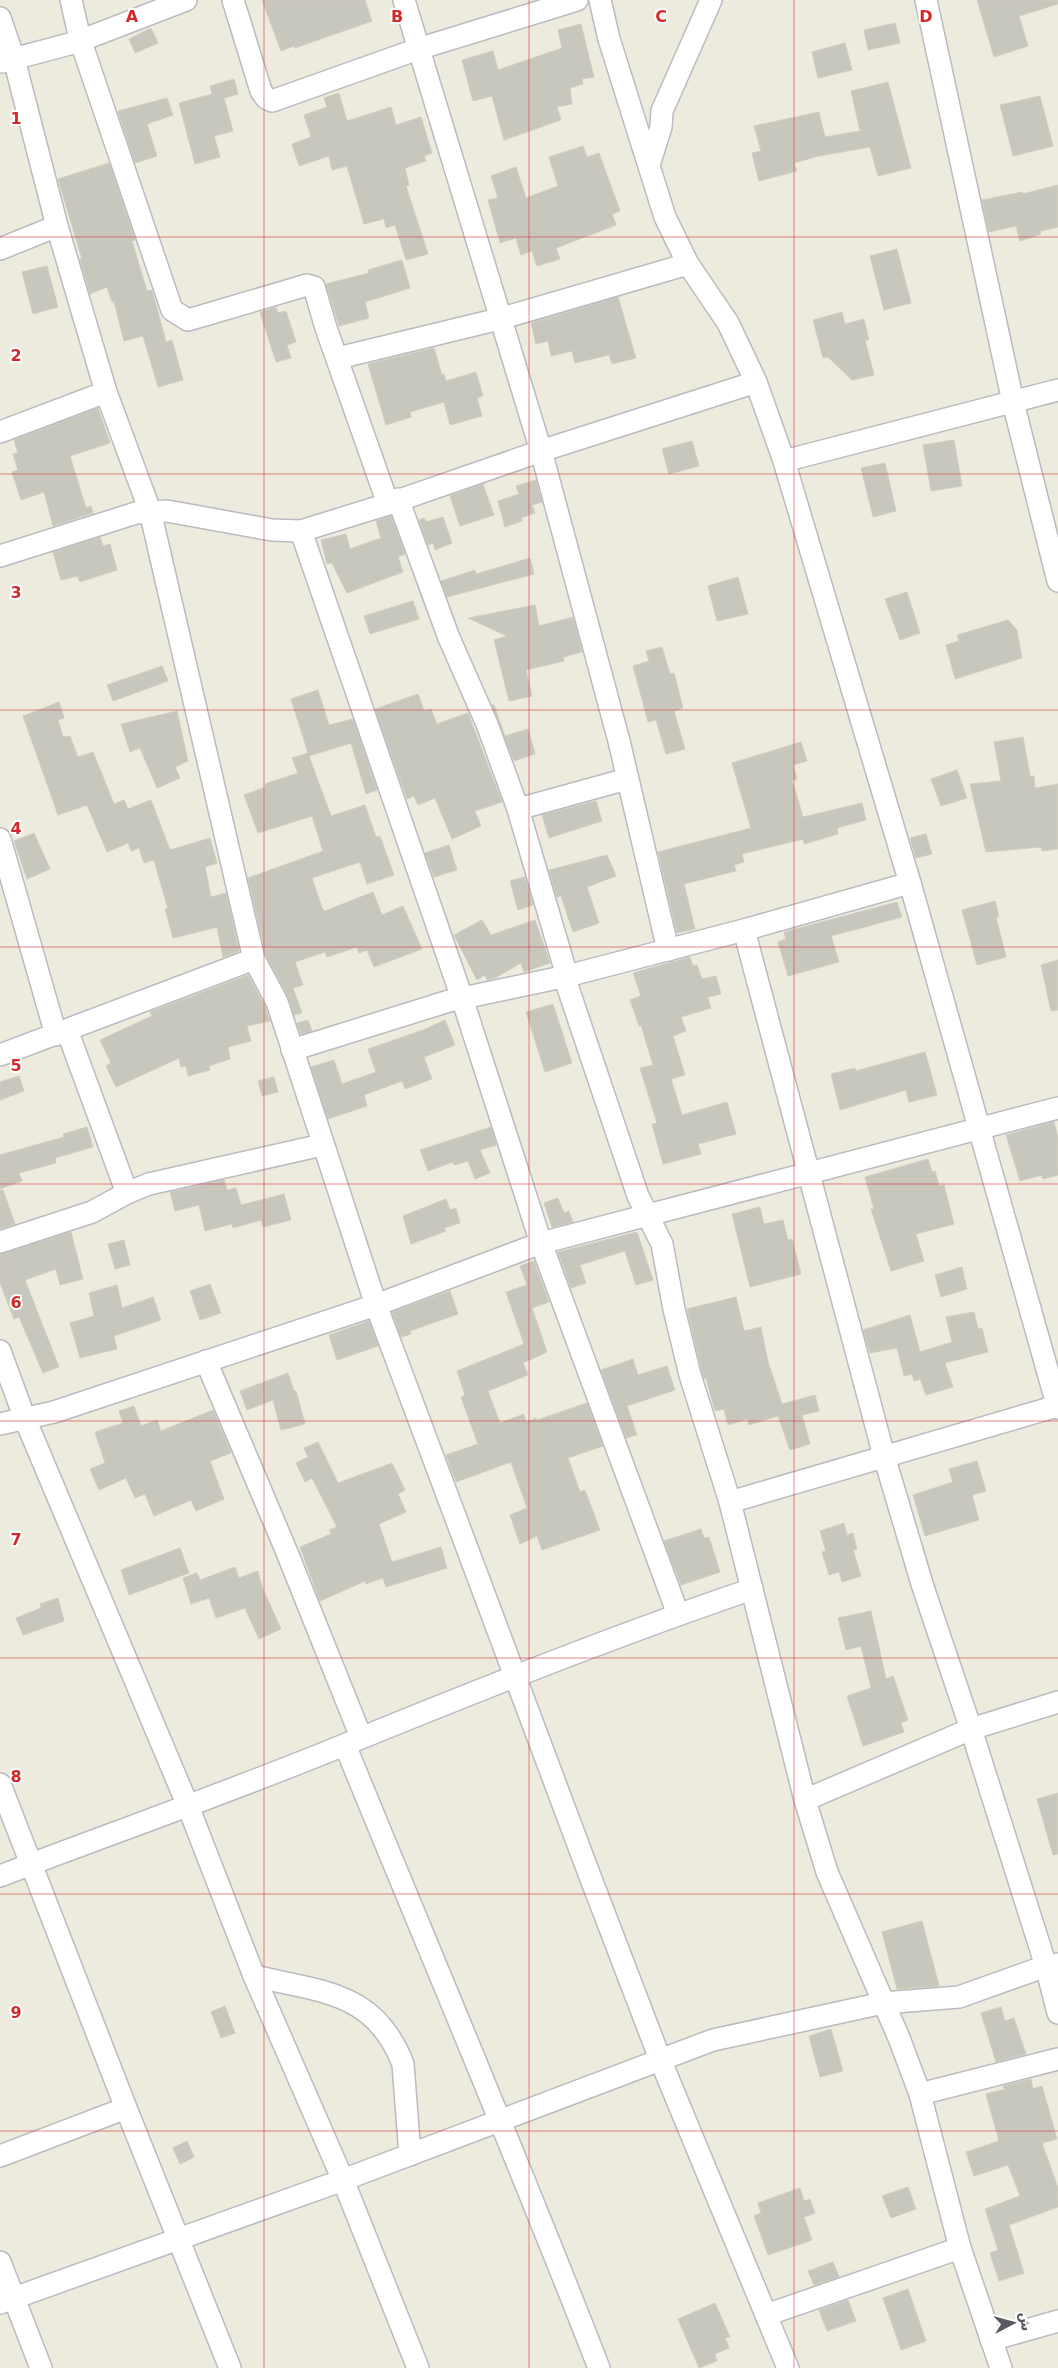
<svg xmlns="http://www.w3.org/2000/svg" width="1058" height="2368" font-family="'DejaVu Sans','Noto Naskh Arabic',sans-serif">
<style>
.building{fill:#c8c7be;stroke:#d0cebd}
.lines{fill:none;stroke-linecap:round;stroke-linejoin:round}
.street-casing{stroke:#babbc1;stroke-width:24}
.street{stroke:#fff;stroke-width:21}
.grid{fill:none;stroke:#d62828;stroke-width:1;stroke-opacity:0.55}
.grid-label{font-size:16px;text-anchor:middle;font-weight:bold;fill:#d62828;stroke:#fff;stroke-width:4;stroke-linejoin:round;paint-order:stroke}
</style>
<rect width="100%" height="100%" fill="#ecebde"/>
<!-- building -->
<g class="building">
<polygon points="262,0 365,0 372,21 295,48 294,46 281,51"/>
<polygon points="977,0 1058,0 1058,4 1019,16 1028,46 994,57"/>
<polygon points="895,23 900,43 868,50 864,30"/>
<polygon points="581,24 594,77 582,79 583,84 570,88 572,104 557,107 561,120 504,140 492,96 473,101 462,60 493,51 498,70 562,48 558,30"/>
<polygon points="151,28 158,43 135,53 129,39"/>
<polygon points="845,43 852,70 818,78 812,52"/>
<polygon points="234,79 238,94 224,98 233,131 214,136 220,157 195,164 179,103 212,94 210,86"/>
<polygon points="888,82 911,168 878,176 870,147 819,156 794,163 797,171 759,181 752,153 761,151 754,126 819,112 825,137 860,131 851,91"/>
<polygon points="339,93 347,121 391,107 396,125 421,117 432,153 424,156 426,161 405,168 409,185 406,186 428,254 406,260 395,225 386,228 384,219 364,224 347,166 332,170 329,156 299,166 292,144 311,137 304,115 327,107 324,98"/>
<polygon points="1040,96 1053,146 1013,156 1000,105"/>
<polygon points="167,98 173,115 147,124 157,156 135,163 118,111"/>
<polygon points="583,146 587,157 599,153 620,211 612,214 616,225 556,248 560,259 537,266 532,251 521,255 516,238 500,243 488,200 498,198 491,176 516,167 526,198 558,186 549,157"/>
<polygon points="109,163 135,240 132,241 147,291 152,290 166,342 172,340 183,380 158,387 143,336 124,341 114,301 112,302 107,287 90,294 80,259 82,259 58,179"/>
<polygon points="1058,185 1058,227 1040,231 1041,234 1020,241 1016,226 989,232 982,200 1022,192 1023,194"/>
<polygon points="897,249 911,303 884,310 870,256"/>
<polygon points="402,260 410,288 365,302 369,318 339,326 326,284 369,273 368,270"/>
<polygon points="47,266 58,307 33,314 22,272"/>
<polygon points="618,297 636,358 612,364 609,355 575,363 572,351 551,356 548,341 536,344 531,323"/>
<polygon points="276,307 278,313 286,311 296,342 287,345 291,358 276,362 260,312"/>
<polygon points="842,312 845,324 864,319 869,340 865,340 874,375 852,380 828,357 823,358 813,320"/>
<polygon points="434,348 442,375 444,374 446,381 476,372 483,396 477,398 482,416 450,425 444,402 410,412 411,417 386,425 368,364"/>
<polygon points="98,408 110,443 70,456 86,508 91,506 93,513 53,526 44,492 21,500 12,472 18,470 13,454 18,453 14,440"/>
<polygon points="954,440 962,486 931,491 923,445"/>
<polygon points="692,441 699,466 669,474 662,449"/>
<polygon points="885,463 896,511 873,517 861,468"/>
<polygon points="536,480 542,502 532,505 535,513 521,518 522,521 505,527 498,501 519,494 516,486"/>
<polygon points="483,484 494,515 460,526 450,496"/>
<polygon points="391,516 405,554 398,557 403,572 347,593 332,563 327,564 321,540 346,534 350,549 381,538 376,521"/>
<polygon points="443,517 452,543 435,550 433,543 428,545 419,520 424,518 426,522"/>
<polygon points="100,537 103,546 110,544 117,570 80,582 77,576 61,580 53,552"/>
<polygon points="530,558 534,574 447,597 441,581 475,570 476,574"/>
<polygon points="738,577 748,614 717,621 708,586"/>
<polygon points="907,592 920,633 900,640 885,599"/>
<polygon points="413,601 419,619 370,634 364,616"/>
<polygon points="535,605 539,626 573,617 582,652 563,657 564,661 526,670 532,696 509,701 494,640 507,636 468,618"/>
<polygon points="1008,620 1017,630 1022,658 955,679 946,645 959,641 957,635"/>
<polygon points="662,647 670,674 674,673 683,708 674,711 685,749 666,754 656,720 648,722 633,666 649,661 646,651"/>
<polygon points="162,666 168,681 113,701 107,685"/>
<polygon points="318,690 329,725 353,719 377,790 366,794 351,743 309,756 331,816 365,805 376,837 380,836 394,875 367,884 360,862 312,878 322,908 325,911 373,892 382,915 403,906 422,949 374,967 367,950 359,953 357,947 327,957 325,952 295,962 303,985 293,988 302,1013 294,1015 288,996 266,955 248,878 323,851 312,816 258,833 244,795 266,787 265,784 298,773 292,758 308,753 291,699"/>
<polygon points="418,694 424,711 431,709 437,724 468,713 502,802 475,811 481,826 452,839 435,798 418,805 414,796 407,799 375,709"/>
<polygon points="59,702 64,718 58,720 63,737 70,736 78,757 93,752 114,804 124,800 128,809 151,800 170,850 210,838 217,863 205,867 211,897 226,893 239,951 223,957 217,927 173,938 165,909 168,909 154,860 144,863 139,848 131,851 128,843 107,852 87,805 58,815 23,716"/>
<polygon points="492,705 494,705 505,736 528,729 535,754 514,761"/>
<polygon points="177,711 188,761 175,767 180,778 157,788 140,748 130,752 121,724"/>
<polygon points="1023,737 1030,776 1034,776 1035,788 1058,784 1058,849 1042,851 1041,847 986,852 970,784 1001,781 994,742"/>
<polygon points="801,742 807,761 793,765 797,779 792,780 803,817 862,803 866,820 837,828 838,834 804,844 803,839 742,854 744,862 734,865 736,871 684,884 695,929 677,933 658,852 751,828 732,763"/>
<polygon points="957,770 967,798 941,806 931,779"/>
<polygon points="596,801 602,821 549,838 542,815"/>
<polygon points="34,833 50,869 27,879 14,841"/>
<polygon points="926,834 932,854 916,858 910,838"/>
<polygon points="449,845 457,870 434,877 425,853"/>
<polygon points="607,855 616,876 587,887 599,923 573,932 561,896 557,897 549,870"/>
<polygon points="525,877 533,905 518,910 510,881"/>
<polygon points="995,901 999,917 996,917 1006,957 977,965 962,910"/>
<polygon points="897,902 902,917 831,936 839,962 788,976 778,942 786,939 784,932"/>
<polygon points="482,920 491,935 535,920 550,963 524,972 521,963 495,978 487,980 485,975 477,980 454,935"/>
<polygon points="690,957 693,966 697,965 702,979 716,976 721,994 708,997 711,1008 681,1017 686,1031 673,1036 685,1075 671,1079 682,1115 727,1102 736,1134 698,1144 701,1154 663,1164 652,1124 657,1123 640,1068 653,1065 641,1025 639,1026 630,1000 641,996 633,973"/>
<polygon points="1058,960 1058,1010 1051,1011 1041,965"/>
<polygon points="248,975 265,1007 270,1021 247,1026 251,1041 228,1047 230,1059 209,1066 210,1070 188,1076 186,1066 181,1067 179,1058 116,1087 106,1066 111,1063 100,1040 152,1016 150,1012"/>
<polygon points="553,1004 572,1063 545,1072 526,1012"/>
<polygon points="308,1020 312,1031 301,1034 297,1023"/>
<polygon points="445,1020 455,1045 424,1057 432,1079 405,1089 402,1081 364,1095 367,1106 328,1119 311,1067 334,1060 342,1084 376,1072 368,1049 423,1030"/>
<polygon points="925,1052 937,1095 909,1102 906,1090 840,1110 831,1074 855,1068 856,1071"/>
<polygon points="19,1076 24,1091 0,1100 0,1082"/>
<polygon points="274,1077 278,1092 262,1096 258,1081"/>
<polygon points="1054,1122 1058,1138 1058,1175 1043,1179 1042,1175 1020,1181 1006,1135"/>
<polygon points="87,1127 93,1147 55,1158 56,1163 19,1173 22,1181 0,1189 0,1155 64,1137 63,1134"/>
<polygon points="491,1127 496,1145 480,1150 490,1173 475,1179 468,1161 454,1165 453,1162 428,1171 420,1150"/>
<polygon points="928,1159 932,1172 935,1171 939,1186 944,1185 954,1224 916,1234 924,1261 891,1271 871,1209 874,1209 865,1177"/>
<polygon points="224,1180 227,1190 236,1188 241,1205 284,1194 291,1220 263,1227 261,1220 233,1228 232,1224 205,1231 199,1205 175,1211 170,1192"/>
<polygon points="0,1190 3,1190 15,1224 0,1229"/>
<polygon points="558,1198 564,1213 569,1211 573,1222 552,1227 544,1203"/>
<polygon points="446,1199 450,1210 456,1208 460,1223 444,1228 446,1231 411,1244 403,1216"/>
<polygon points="760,1207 764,1224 783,1220 788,1240 792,1239 801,1274 750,1287 732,1214"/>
<polygon points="71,1232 83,1279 60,1285 56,1269 25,1280 59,1367 43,1373 19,1317 14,1319 0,1283 0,1254"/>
<polygon points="637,1232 653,1280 636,1285 625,1251 580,1265 586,1283 571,1288 558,1252"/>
<polygon points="124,1240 130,1265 115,1269 108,1244"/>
<polygon points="534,1261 549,1302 532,1308 547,1352 523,1363 528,1375 488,1391 500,1423 524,1414 526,1422 536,1418 537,1420 587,1403 603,1446 568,1458 580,1492 585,1490 600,1530 542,1550 537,1536 520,1544 510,1515 527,1508 511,1462 456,1482 446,1455 478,1444 461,1397 465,1395 457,1371 524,1344 506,1292 527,1285 520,1266"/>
<polygon points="962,1267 967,1289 941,1297 935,1275"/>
<polygon points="210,1284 221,1313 200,1320 190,1291"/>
<polygon points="117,1285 122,1308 153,1297 161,1320 114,1336 117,1349 80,1358 70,1323 94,1316 89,1293"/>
<polygon points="450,1291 458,1314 410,1331 411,1334 401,1337 392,1312"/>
<polygon points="736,1297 744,1331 761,1327 768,1362 782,1404 815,1395 819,1411 802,1415 810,1444 790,1450 778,1416 749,1425 747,1419 728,1425 724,1409 715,1411 706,1378 704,1379 702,1372 687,1309"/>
<polygon points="974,1312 978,1329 982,1328 988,1352 945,1363 953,1387 926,1395 920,1379 914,1381 912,1374 904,1376 897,1348 870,1353 863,1330 910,1315 920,1352 952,1342 946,1317"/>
<polygon points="369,1321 378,1346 337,1360 329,1335"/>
<polygon points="633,1359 638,1375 667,1366 675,1390 627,1406 637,1435 626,1438 601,1370"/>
<polygon points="288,1373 294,1391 296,1391 305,1424 281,1430 273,1400 247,1410 240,1391"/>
<polygon points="134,1406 141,1426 157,1420 161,1431 213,1410 231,1453 210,1461 224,1499 196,1511 191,1500 154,1516 145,1494 135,1498 126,1478 99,1490 90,1469 105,1463 95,1432 123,1423 119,1411"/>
<polygon points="318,1442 338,1483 392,1463 405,1490 398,1494 406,1512 379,1524 392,1562 441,1547 447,1568 386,1587 383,1578 366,1584 365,1581 320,1601 300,1547 331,1534 329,1530 337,1527 312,1478 305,1482 296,1463 308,1457 304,1448"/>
<polygon points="977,1461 986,1491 972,1495 979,1520 925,1536 913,1495 953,1482 949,1469"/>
<polygon points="844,1523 847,1535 853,1533 857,1549 853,1550 861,1576 842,1582 839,1572 829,1575 822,1552 826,1551 820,1531"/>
<polygon points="701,1529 704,1538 709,1537 720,1572 681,1585 664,1541"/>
<polygon points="180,1548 189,1573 129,1595 121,1570"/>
<polygon points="235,1567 239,1578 258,1571 262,1587 281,1629 259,1639 245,1608 216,1618 209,1598 191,1604 183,1578 197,1573 200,1580"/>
<polygon points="58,1598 64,1621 23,1635 16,1618 41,1608 40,1604"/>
<polygon points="871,1611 886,1679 893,1676 908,1720 901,1723 904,1732 863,1746 847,1696 871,1688 861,1646 846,1650 838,1618"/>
<polygon points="1058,1793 1058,1854 1053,1855 1037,1799"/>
<polygon points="922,1921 939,1986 897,1989 882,1932"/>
<polygon points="225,2006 235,2033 221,2038 211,2012"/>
<polygon points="1001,2007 1005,2021 1014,2018 1026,2054 996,2062 981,2013"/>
<polygon points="831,2029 843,2071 820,2077 809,2036"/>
<polygon points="1031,2079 1033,2089 1042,2086 1057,2139 1042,2143 1058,2188 1058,2207 1009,2225 1024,2273 999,2281 990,2253 998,2250 985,2209 1020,2196 1008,2165 974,2176 966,2152 999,2141 986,2094 1005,2089 1003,2086"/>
<polygon points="187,2141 194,2157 180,2164 173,2148"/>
<polygon points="908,2187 916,2209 891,2218 882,2196"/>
<polygon points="800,2188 804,2201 810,2199 815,2213 804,2217 812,2240 768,2255 754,2216 761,2213 758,2203"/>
<polygon points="833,2262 839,2277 814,2285 808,2271"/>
<polygon points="908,2289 926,2341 901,2350 883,2298"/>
<polygon points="848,2300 856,2321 827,2331 819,2310"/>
<polygon points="715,2303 730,2337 725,2338 729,2348 715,2354 717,2361 699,2368 678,2319"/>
</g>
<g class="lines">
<!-- street casing -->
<g class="street-casing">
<g id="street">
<polyline points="71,0 80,39 172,310 188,320 307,285 314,287 326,328 388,504"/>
<polyline points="233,0 261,91 266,98 272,101 418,49 577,0"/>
<polyline points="404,0 541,451 619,741 668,950"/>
<polyline points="600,0 609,39 665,217 688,264 728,323 756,382 784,461 910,883 1058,1408"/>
<polyline points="926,0 1013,402 1058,581"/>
<polyline points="0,18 14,59 57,226 106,392 150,511 254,959 277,1002 376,1305 585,1863 660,2059 788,2368"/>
<polyline points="2,62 77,42 186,0"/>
<polyline points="649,165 661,127 662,111 711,0"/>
<polyline points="0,249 57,226"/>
<polyline points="338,358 499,319 688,264"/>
<polyline points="0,432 106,392"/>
<polyline points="784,461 1058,390"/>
<polyline points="398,499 449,638 487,724 518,809 567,976"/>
<polyline points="301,531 462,998 541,1243 678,1614"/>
<polyline points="0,556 136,513 167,511 272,530 301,531 388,504 541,451 756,382"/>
<polyline points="518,809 627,779"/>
<polyline points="0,839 56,1035"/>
<polyline points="744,930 884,1456 923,1587 971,1729 1046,1966 1058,2013"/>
<polyline points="564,976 638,1196 662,1244 674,1309 690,1375 730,1502 805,1800 827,1872 899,2038 920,2094 960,2248 1001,2368"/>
<polyline points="67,1030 127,1193"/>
<polyline points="292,1050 449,1001 567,976 744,930 910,883"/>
<polyline points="0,1055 254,959"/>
<polyline points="0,1242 92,1212 127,1193 149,1184 322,1145"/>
<polyline points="0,1351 25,1419 188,1806 254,1976 343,2180 418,2368"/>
<polyline points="206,1361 286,1550 361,1737"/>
<polyline points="0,1424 54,1412 376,1305 541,1243 1058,1108"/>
<polyline points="730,1502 1057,1406"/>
<path d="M345 1745C430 1953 518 2159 599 2368"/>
<polyline points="0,1784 126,2108 230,2368"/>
<polyline points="805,1800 971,1729 1058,1702"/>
<path d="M0 1876C114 1832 230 1792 344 1745 478 1690 614 1636 752 1589"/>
<path d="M254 1976C321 1992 375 1991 403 2064L410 2155"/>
<polyline points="920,2094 1058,2059"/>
<polyline points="0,2156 126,2108"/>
<polyline points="0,2262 41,2368"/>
<polyline points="0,2303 343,2180 713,2040 883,2003 959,1997 1046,1966 1058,1964"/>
<polyline points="766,2315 960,2248"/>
<polyline points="991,2340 1058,2321"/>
</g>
</g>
<!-- street -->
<use href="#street" class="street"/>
</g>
<!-- grid -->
<path class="grid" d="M264 0V2368M529 0V2368M794 0V2368M0 237H1058M0 474H1058M0 710H1058M0 947H1058M0 1184H1058M0 1421H1058M0 1658H1058M0 1894H1058M0 2131H1058"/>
<g class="grid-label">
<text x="132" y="22">A</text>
<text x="397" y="22">B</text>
<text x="661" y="22">C</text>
<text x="926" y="22">D</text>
<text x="16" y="124">1</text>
<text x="16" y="361">2</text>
<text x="16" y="598">3</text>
<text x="16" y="834">4</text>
<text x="16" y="1071">5</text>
<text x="16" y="1308">6</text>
<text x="16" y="1545">7</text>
<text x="16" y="1782">8</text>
<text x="16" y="2018">9</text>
</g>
<!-- north arrow -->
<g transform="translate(1013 2323) rotate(84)" stroke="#ffffff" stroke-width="4" paint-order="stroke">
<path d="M0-4L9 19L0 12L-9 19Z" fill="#585a60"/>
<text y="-8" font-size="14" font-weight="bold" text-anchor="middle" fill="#585a60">ش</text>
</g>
</svg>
